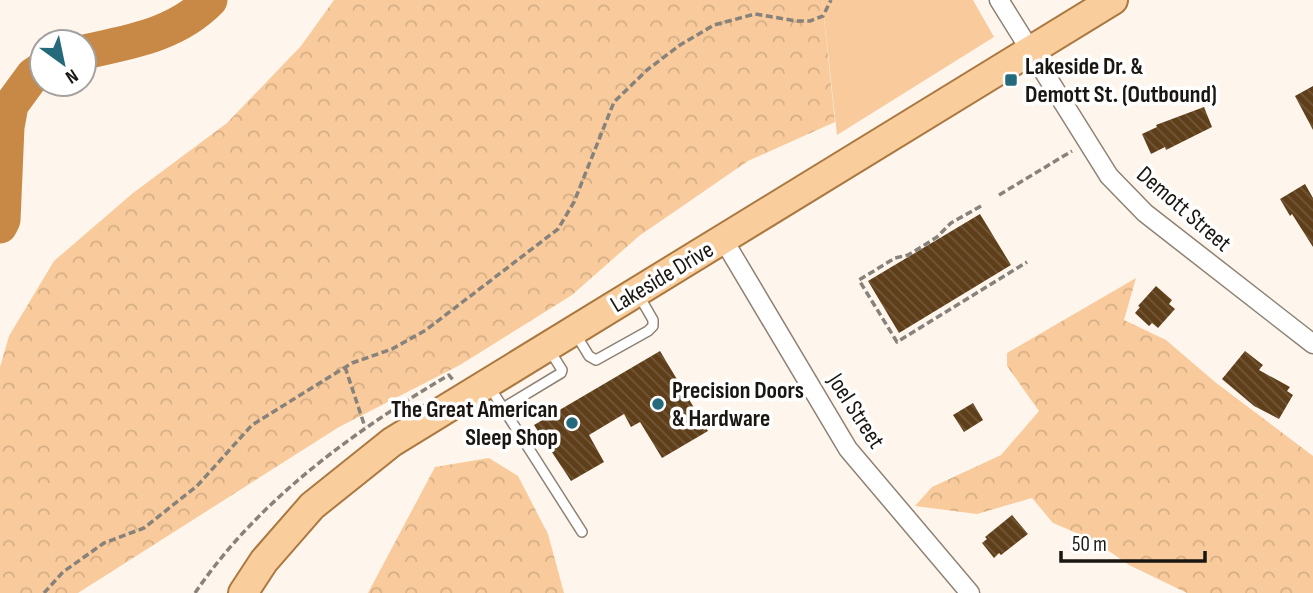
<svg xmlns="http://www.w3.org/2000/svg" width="1313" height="593" font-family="'Sofia Sans Condensed',sans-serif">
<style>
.green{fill:#f9cb9c}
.forest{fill:url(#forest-crowns)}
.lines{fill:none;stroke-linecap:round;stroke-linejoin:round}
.river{stroke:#c78945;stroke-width:35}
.building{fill:url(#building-back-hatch)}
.service-casing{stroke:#8e8275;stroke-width:12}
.minor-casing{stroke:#8e8275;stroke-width:21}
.primary-casing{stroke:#aa7840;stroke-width:32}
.path{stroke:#87827b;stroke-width:3.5;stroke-dasharray:7 3.5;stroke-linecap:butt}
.service{stroke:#fff;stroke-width:9}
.minor{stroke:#fff;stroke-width:18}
.primary{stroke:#facd9c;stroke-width:28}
.poi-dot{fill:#256a7a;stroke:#fff;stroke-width:2.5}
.labels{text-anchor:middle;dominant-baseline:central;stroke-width:7;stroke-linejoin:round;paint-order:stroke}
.poi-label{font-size:24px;font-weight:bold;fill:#1a1611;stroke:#fff;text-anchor:start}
.street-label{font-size:24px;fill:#1a1611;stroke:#fff}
</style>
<defs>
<pattern id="forest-crowns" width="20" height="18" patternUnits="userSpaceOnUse" patternTransform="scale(1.75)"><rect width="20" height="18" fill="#f9cb9c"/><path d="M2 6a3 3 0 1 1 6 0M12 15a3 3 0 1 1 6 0" fill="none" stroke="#d5ae85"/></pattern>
<pattern id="building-back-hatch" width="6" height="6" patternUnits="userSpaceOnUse" patternTransform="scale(1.75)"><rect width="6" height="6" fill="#5f3f1a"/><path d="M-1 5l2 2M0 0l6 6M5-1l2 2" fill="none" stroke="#71573a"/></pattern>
</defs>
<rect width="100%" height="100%" fill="#fef6ed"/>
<!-- green -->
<polygon class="green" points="822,0 973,0 994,37 837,135"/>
<!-- forest -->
<g class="forest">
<polygon points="334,0 822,0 835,122 748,161 639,236 572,295 460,365 339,427 78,593 0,593 0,367 9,336 54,261 133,193 227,123 301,46"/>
<polygon points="1136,278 1124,320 1166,340 1215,382 1313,456 1313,593 1187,593 1129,565 1093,540 1053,523 1032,498 977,514 915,506 932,487 1001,455 1039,411 1007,366 1007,353"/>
<polygon points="489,458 518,476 548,534 564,593 368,593 435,467"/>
</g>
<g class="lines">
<!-- river -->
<g class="river">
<path d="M84 52C129 42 176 35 210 0"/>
<polyline points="0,226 3,220 7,127 11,105 33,75 42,69"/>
</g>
</g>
<!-- building -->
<g class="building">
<polygon points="1313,86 1313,130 1295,96"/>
<polygon points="1204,107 1212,127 1166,150 1165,147 1151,154 1142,134 1157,127 1156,125"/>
<polygon points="1305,184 1313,198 1313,247 1292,214 1290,216 1280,199"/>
<polygon points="980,214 1011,265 899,333 868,281"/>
<polygon points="1156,286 1172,300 1169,304 1175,309 1158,328 1152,323 1149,326 1135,313 1140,307 1138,306"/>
<polygon points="660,351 708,431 662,458 640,422 631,427 624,414 589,435 604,462 571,481 534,425"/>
<polygon points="1245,351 1263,365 1259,370 1290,387 1287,391 1293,395 1279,419 1254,406 1222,379"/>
<polygon points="973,403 983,420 964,432 953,415"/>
<polygon points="1012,515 1028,534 1001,555 999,553 994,558 982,543 987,539 985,537"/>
</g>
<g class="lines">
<!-- service casing -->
<g class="service-casing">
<g id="service">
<polyline points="575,333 589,356 596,360 648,331 653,326 653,320 638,294"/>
<polyline points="489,386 582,532"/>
<polyline points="503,408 561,373 562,370 550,351"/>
</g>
</g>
<!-- minor casing -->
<g class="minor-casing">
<g id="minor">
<polyline points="999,0 1109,176 1145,213 1313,344"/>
<polyline points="723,239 848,449 970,593"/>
</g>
</g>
<!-- primary casing -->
<g class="primary-casing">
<polyline id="primary" points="243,593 264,561 312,506 392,442 1113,0"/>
</g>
<!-- path -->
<g class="path">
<polyline points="999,195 1072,151"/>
<polyline points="981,206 951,223 937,237 923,246 908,255 895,258 859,280 897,342 1027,262"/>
<polyline points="345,367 365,427"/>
<polyline points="44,593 63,572 104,543 144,528 197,486 252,425 352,363 392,349 426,330 558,229 574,202 614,102 647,70 680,45 714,25 755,14 797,21 810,21 823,16 831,0"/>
<path d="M195 593C258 500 354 431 449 375L453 380"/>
</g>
<!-- service -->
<use href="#service" class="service"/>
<!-- minor -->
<use href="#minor" class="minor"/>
<!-- primary -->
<use href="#primary" class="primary"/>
</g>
<!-- markers -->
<g class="poi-dot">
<rect x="1004" y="73" width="14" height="14" rx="3.5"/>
<circle cx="658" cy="404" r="7"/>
<circle cx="572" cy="423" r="7"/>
</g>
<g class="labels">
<!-- poi labels -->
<g class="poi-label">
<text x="1025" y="66">Lakeside Dr. &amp;<tspan x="1025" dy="28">Demott St. (Outbound)</tspan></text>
<text x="672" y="390">Precision Doors<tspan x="672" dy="28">&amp; Hardware</tspan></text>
<text x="558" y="409" text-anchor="end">The Great American<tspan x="558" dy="28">Sleep Shop</tspan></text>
</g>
<!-- street labels -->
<g class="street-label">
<text transform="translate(1184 209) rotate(41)">Demott Street</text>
<text transform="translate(662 277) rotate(-31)">Lakeside Drive</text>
<text transform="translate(856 411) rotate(57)">Joel Street</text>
</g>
</g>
<!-- north arrow -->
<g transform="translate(63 63) rotate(147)"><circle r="33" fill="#ffffff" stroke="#a3a2a0" stroke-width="2"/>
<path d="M0-5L12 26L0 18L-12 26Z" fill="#256a7a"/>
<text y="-10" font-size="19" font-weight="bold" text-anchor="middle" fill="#1a1611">N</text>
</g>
<!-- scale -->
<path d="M1061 551v10h144v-10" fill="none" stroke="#1a1611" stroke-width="3.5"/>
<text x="1072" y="551" font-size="21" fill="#1a1611" stroke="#ffffff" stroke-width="5" paint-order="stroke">50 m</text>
</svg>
